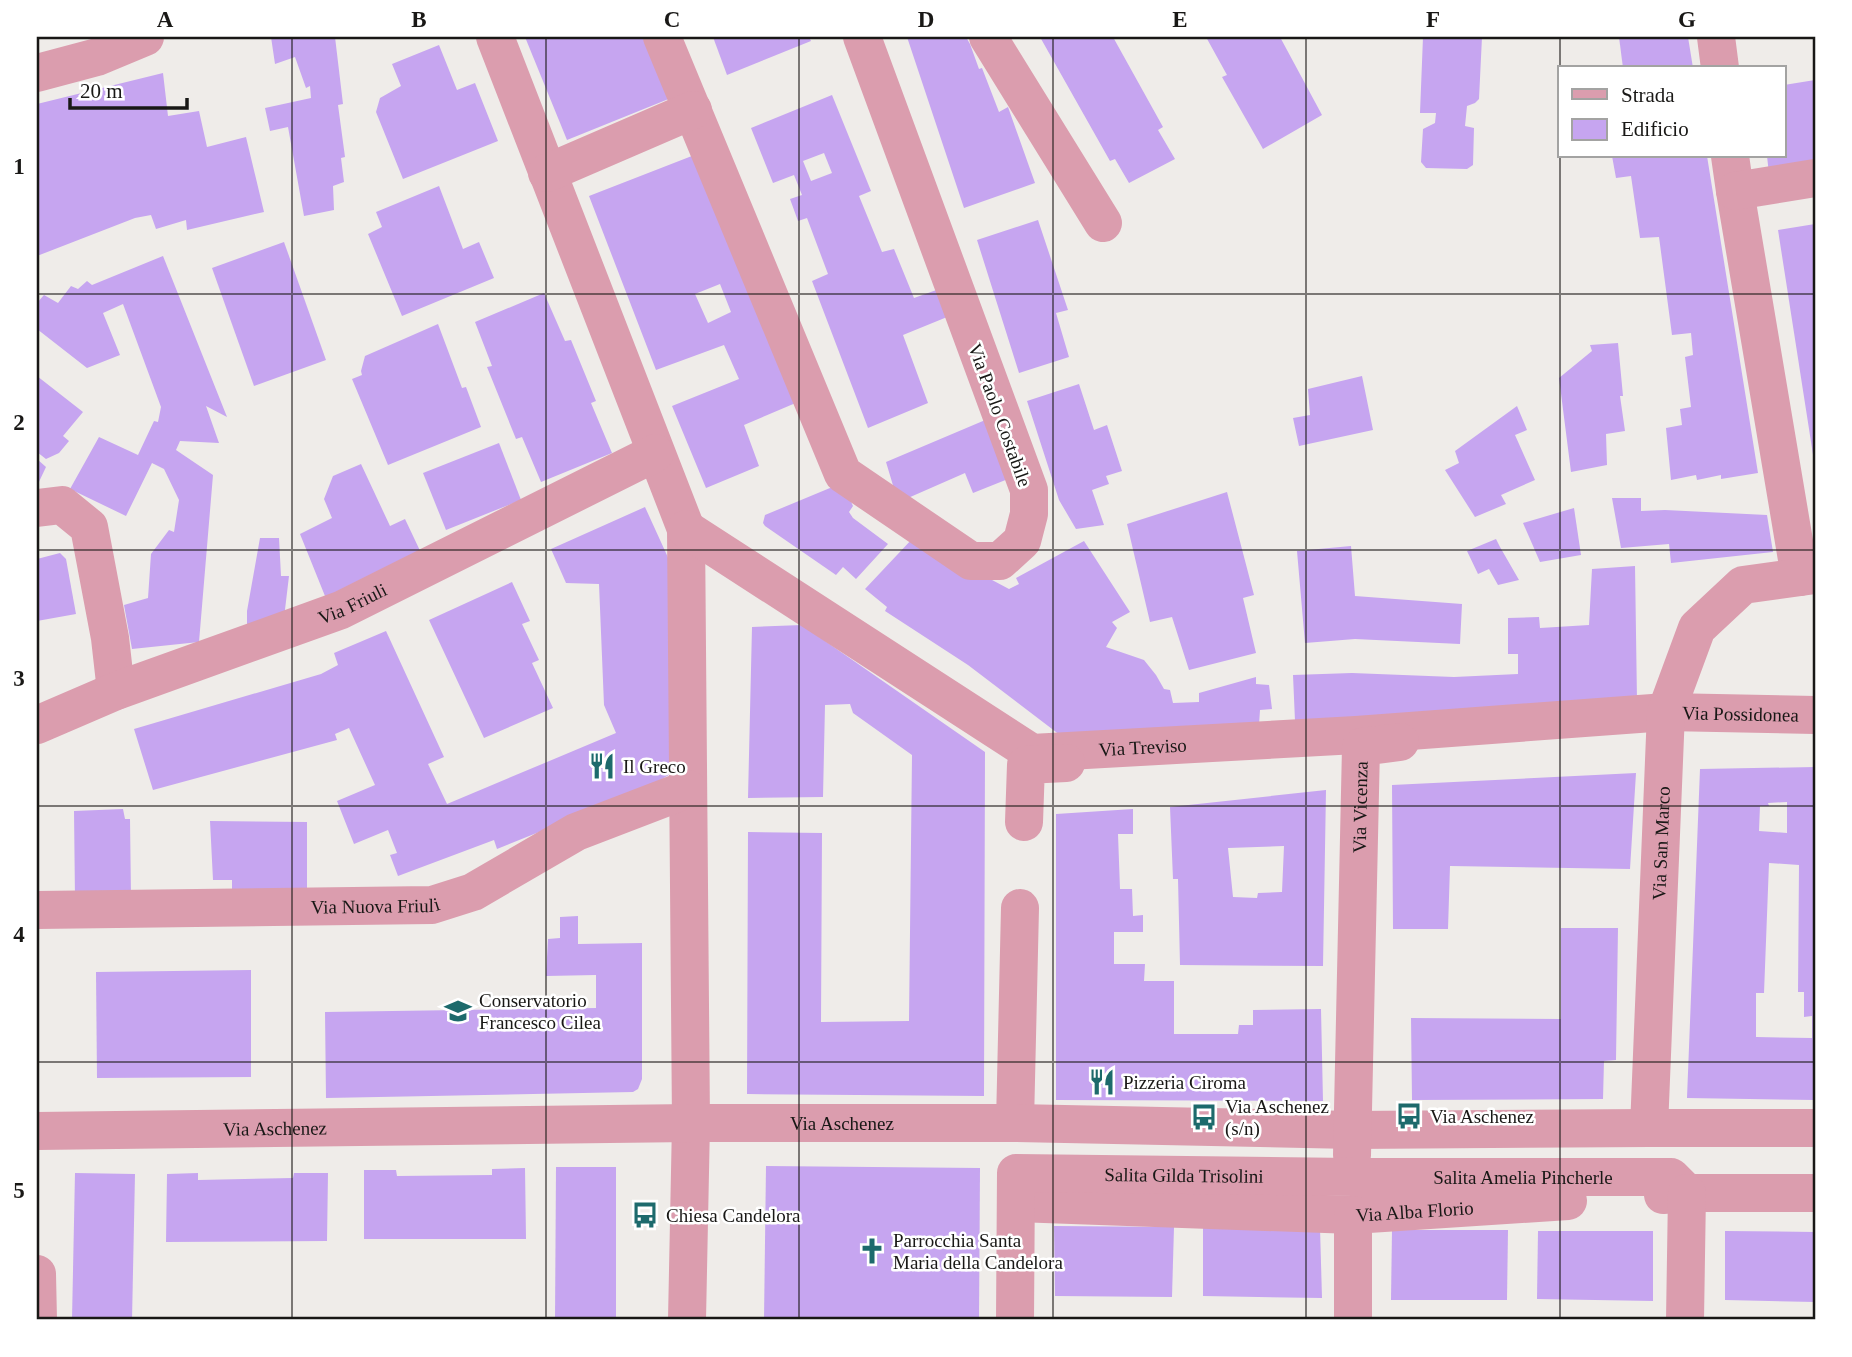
<svg xmlns="http://www.w3.org/2000/svg" width="1852" height="1357" font-family="'Times New Roman',serif">
<style>
.building{fill:#c6a5f0;fill-rule:evenodd}
.lines{fill:none;stroke-linecap:round;stroke-linejoin:round}
.minor{stroke:#db9dae;stroke-width:38}
.grid{fill:none;stroke:#191816;stroke-width:2;stroke-opacity:0.55}
.labels{text-anchor:middle;dominant-baseline:central;stroke-width:5;stroke-linejoin:round;paint-order:stroke}
.street-label{font-size:19px;fill:#191816;stroke:#fff}
.poi-label{font-size:19px;fill:#191816;stroke:#fff;text-anchor:start}
.neatline{fill:none;stroke:#191816;stroke-width:2.5}
.grid-label{font-size:23px;text-anchor:middle;font-weight:bold;fill:#191816}
</style>
<rect width="100%" height="100%" fill="#efece9"/>
<!-- building -->
<g class="building">
<polygon points="271,37 335,37 343,104 338,105 345,157 341,158 344,182 333,186 334,210 304,216 288,127 270,131 265,108 311,98 310,86 306,88 295,57 275,64"/>
<polygon points="525,37 652,37 676,96 567,140"/>
<polygon points="713,37 809,37 811,41 727,75"/>
<polygon points="907,37 966,37 970,44 979,69 982,68 999,112 1008,107 1035,183 964,208"/>
<polygon points="1040,37 1113,37 1163,127 1158,130 1175,159 1129,183 1115,159 1110,161"/>
<polygon points="1206,37 1280,37 1322,115 1263,149 1222,77 1227,75"/>
<polygon points="1423,37 1482,37 1479,99 1475,103 1467,106 1465,126 1474,128 1473,165 1467,169 1426,168 1421,162 1423,129 1435,123 1436,113 1420,113"/>
<polygon points="1619,37 1688,37 1693,68 1623,68"/>
<polygon points="439,45 457,90 475,83 498,141 403,179 376,112 380,98 401,86 392,64"/>
<polygon points="163,73 168,116 199,111 207,147 246,137 264,212 187,230 186,220 156,229 151,215 135,218 37,256 37,104"/>
<polygon points="1815,80 1815,167 1769,174 1767,156 1784,156 1784,85"/>
<path d="M832 95 871 191 859 196 882 252 894 249 914 298 942 288 952 315 903 335 928 403 868 428 812 281 828 274 807 218 798 221 790 199 802 195 794 175 773 183 751 128ZM824 153 832 173 811 181 803 161Z"/>
<path d="M697 154 798 402 744 425 759 466 706 488 672 406 739 379 724 345 656 370 589 196ZM720 284 731 312 708 323 695 294Z"/>
<polygon points="1612,156 1707,156 1758,473 1721,479 1721,475 1697,480 1696,475 1671,480 1666,428 1682,425 1680,409 1691,407 1685,357 1693,355 1691,333 1672,335 1659,237 1640,238 1631,176 1616,178"/>
<polygon points="439,186 463,249 479,242 494,278 402,316 368,234 382,227 376,212"/>
<polygon points="1038,220 1068,310 1056,313 1069,357 1019,373 977,240"/>
<polygon points="1815,224 1815,461 1814,461 1778,230"/>
<polygon points="284,242 326,360 254,386 212,268"/>
<polygon points="163,256 227,417 206,406 219,443 180,441 176,450 213,475 199,642 132,649 124,605 148,598 151,554 169,530 174,532 179,500 164,469 152,463 126,516 70,489 99,437 138,455 154,421 158,422 161,407 123,304 103,313 120,355 87,368 37,329 37,303 44,295 58,303 71,286 78,289 87,281 92,285"/>
<polygon points="544,293 565,341 571,340 596,401 591,403 612,453 541,482 522,437 516,439 487,367 492,366 475,322"/>
<polygon points="438,324 462,388 466,387 481,427 388,465 352,379 362,375 361,371 365,356"/>
<polygon points="1618,343 1623,396 1620,396 1625,431 1606,434 1607,465 1571,472 1559,378 1592,351 1590,345"/>
<polygon points="37,376 83,412 63,436 69,441 59,453 46,459 37,452"/>
<polygon points="1362,376 1373,430 1299,446 1293,418 1310,415 1308,389"/>
<polygon points="1079,384 1094,430 1107,425 1122,471 1106,476 1109,484 1092,490 1104,525 1076,529 1059,500 1027,401"/>
<polygon points="1517,406 1527,430 1515,435 1535,480 1501,495 1506,504 1475,517 1445,470 1459,463 1455,451"/>
<polygon points="990,418 1013,477 973,493 965,473 908,498 895,492 886,462"/>
<polygon points="499,443 521,500 446,530 423,473"/>
<polygon points="37,459 46,467 37,486"/>
<polygon points="361,464 390,526 405,519 423,557 327,601 300,534 332,518 324,499 333,476"/>
<polygon points="842,483 853,506 849,512 853,518 888,544 856,579 843,567 836,575 765,526 763,523 765,515"/>
<polygon points="1227,492 1254,595 1243,598 1256,653 1189,670 1172,617 1150,622 1127,524"/>
<polygon points="1612,498 1641,498 1641,511 1665,510 1767,515 1773,552 1671,563 1669,544 1621,548"/>
<polygon points="645,507 676,575 680,768 646,789 497,849 494,840 398,876 390,855 397,853 388,830 354,844 337,801 375,785 349,728 335,734 337,740 153,790 134,729 321,674 338,665 334,653 386,631 444,757 428,764 447,804 616,733 604,705 599,584 566,583 551,549"/>
<polygon points="1574,508 1581,555 1540,562 1523,523"/>
<polygon points="260,538 279,538 281,576 289,576 284,618 247,629 247,611"/>
<polygon points="913,538 1009,589 1019,584 1016,578 1084,541 1130,612 1112,622 1117,628 1106,647 1144,660 1156,675 1164,689 1170,690 1173,703 1199,702 1199,693 1256,677 1256,684 1269,685 1272,709 1260,710 1259,725 1071,746 1056,732 968,665 885,611 887,607 865,589"/>
<polygon points="1496,539 1500,547 1519,580 1498,585 1489,569 1478,574 1467,551"/>
<polygon points="1351,546 1355,596 1462,604 1460,644 1355,639 1305,643 1297,551"/>
<polygon points="60,553 66,559 76,614 37,621 37,559"/>
<polygon points="1635,566 1637,701 1295,721 1293,675 1352,673 1454,677 1518,674 1518,654 1508,654 1508,618 1539,617 1540,628 1589,625 1592,569"/>
<polygon points="512,582 530,621 522,624 539,660 532,663 553,708 484,738 429,620"/>
<polygon points="802,625 985,752 984,1096 747,1094 748,832 822,833 821,1022 909,1021 912,755 853,713 850,704 825,705 823,797 748,798 752,627"/>
<path d="M1815 767V1100L1687 1098 1700 769ZM1787 802V833L1759 831 1760 806H1769L1768 803ZM1769 863 1799 865 1798 992H1804V1017L1812 1016V1038L1756 1037V993H1764Z"/>
<polygon points="1636,773 1630,869 1450,866 1448,929 1393,929 1392,785"/>
<path d="M1326 790 1323 966 1180 965 1178 879H1173L1170 807ZM1284 846 1282 892 1258 893 1257 898 1233 897 1228 848Z"/>
<polygon points="123,809 125,819 130,819 131,898 75,899 74,811"/>
<polygon points="1133,809 1133,834 1118,834 1120,889 1132,889 1133,916 1143,915 1143,932 1114,932 1114,964 1145,964 1144,981 1174,981 1174,1034 1238,1034 1239,1025 1253,1025 1253,1010 1321,1009 1323,1101 1056,1100 1056,814"/>
<polygon points="210,821 307,822 307,889 232,890 232,880 213,880"/>
<polygon points="578,916 578,944 642,943 642,1079 638,1089 633,1092 326,1098 325,1012 596,1008 596,975 546,976 548,939 560,938 560,917"/>
<polygon points="1561,928 1618,928 1616,1060 1604,1061 1603,1099 1412,1100 1411,1018 1561,1019"/>
<polygon points="251,970 251,1077 97,1078 96,972"/>
<polygon points="766,1166 980,1168 979,1320 764,1320"/>
<polygon points="556,1167 616,1167 616,1320 555,1320"/>
<polygon points="525,1168 526,1239 364,1239 364,1170 396,1170 397,1176 492,1175 492,1169"/>
<polygon points="75,1173 135,1174 132,1320 72,1320"/>
<polygon points="198,1173 198,1180 293,1178 294,1173 328,1173 327,1241 166,1242 167,1174"/>
<polygon points="1054,1226 1174,1227 1172,1297 1055,1296"/>
<polygon points="1203,1228 1320,1228 1322,1298 1203,1296"/>
<polygon points="1392,1230 1508,1230 1507,1300 1391,1300"/>
<polygon points="1538,1231 1653,1231 1653,1301 1537,1299"/>
<polygon points="1725,1231 1815,1232 1815,1302 1725,1300"/>
<polygon points="165,1317 213,1318 213,1320 165,1320"/>
</g>
<g class="lines">
<!-- minor -->
<g class="minor">
<polyline points="495,37 686,529 691,1123 687,1320"/>
<polyline points="662,37 843,474 971,561 1000,561 1022,541 1029,514 1029,490 862,37"/>
<polyline points="988,37 1103,223"/>
<polyline points="1716,37 1720,68"/>
<polyline points="37,73 97,57 145,37"/>
<polyline points="1730,156 1735,191 1800,577"/>
<polyline points="547,173 693,110"/>
<polyline points="1735,191 1815,178"/>
<polyline points="37,508 62,505 89,527 110,638 116,691"/>
<path id="s1" d="M686 529 1032 753 1356 735 1666 712 1815 715"/>
<path id="s2" d="M37 725 116 691 341 610 655 453"/>
<polyline points="1024,822 1026,765 1066,763"/>
<path id="s3" d="M37 910 432 905 473 892 576 832 688 789"/>
<polyline points="1015,1123 1020,908"/>
<path id="s4" d="M1649 1128 1666 712 1697 628 1743 585 1815 575"/>
<path id="s5" d="M37 1131 691 1123H1015L1352 1130 1649 1128H1815"/>
<path id="s6" d="M1352 1155 1361 747 1400 742"/>
<polyline points="1663,1195 1687,1193 1815,1193"/>
<path id="s7" d="M1016 1203 1353 1215 1568 1201"/>
<polyline points="37,1274 38,1320"/>
<path id="s8" d="M1015 1320 1016 1173 1353 1177H1671L1687 1193"/>
<polyline points="1353,1320 1353,1215"/>
<polyline points="1685,1320 1687,1193"/>
</g>
</g>
<!-- grid -->
<path class="grid" d="M292 37V1320M546 37V1320M799 37V1320M1053 37V1320M1306 37V1320M1560 37V68M1560 156V1320M37 294H1815M37 550H1815M37 806H1815M37 1062H1815"/>
<!-- icons -->
<defs>
<g id="restaurant-bare" transform="scale(2.1)"><path d="M-5-6h1v4h1v-4h1v4h1v-4h1v5L-1.5 .5V6h-2V.5L-5-1ZM5-6V6H3V1.5H1.5Q1.5-4 5-6Z" fill="#1d6a6c" stroke="#fff" stroke-width="2.5" paint-order="stroke"/></g>
<g id="school-bare" transform="scale(2.1)"><path d="M0-5L7-2L0 1L-7-2ZM-4 1L0 2.5L4 1V4Q0 6-4 4Z" fill="#1d6a6c" stroke="#fff" stroke-width="2.5" paint-order="stroke"/></g>
<g id="bus-bare" transform="scale(2.1)"><path d="M-5-6H5V4H4V6H2V4H-2V6H-4V4H-5ZM-3.5-4V0h7V-4ZM-3.5 1.2v1.5H-2V1.2ZM2 1.2v1.5H3.5V1.2Z" fill="#1d6a6c" stroke="#fff" stroke-width="2.5" paint-order="stroke"/></g>
<g id="church-bare" transform="scale(2.1)"><path d="M-1.2-6h2.4v3.5h3.3v2.4h-3.3V6h-2.4V-.1h-3.3v-2.4h3.3Z" fill="#1d6a6c" stroke="#fff" stroke-width="2.5" paint-order="stroke"/></g>
</defs>
<g fill-rule="evenodd">
<use href="#restaurant-bare" x="602" y="766"/>
<use href="#school-bare" x="458" y="1011"/>
<use href="#restaurant-bare" x="1102" y="1082"/>
<use href="#bus-bare" x="1409" y="1116"/>
<use href="#bus-bare" x="1204" y="1117"/>
<use href="#bus-bare" x="645" y="1215"/>
<use href="#church-bare" x="872" y="1251"/>
</g>
<g class="labels">
<!-- street labels -->
<g class="street-label">
<text transform="translate(1000 415) rotate(70)">Via Paolo Costabile</text>
<text stroke="none"><textPath href="#s2" startOffset="338">Via Friuli</textPath></text>
<text stroke="none"><textPath href="#s1" startOffset="1122">Via Possidonea</textPath></text>
<text stroke="none"><textPath href="#s1" startOffset="523">Via Treviso</textPath></text>
<text stroke="none"><textPath href="#s6" startOffset="348">Via Vicenza</textPath></text>
<text stroke="none"><textPath href="#s4" startOffset="285">Via San Marco</textPath></text>
<text stroke="none"><textPath href="#s3" startOffset="338">Via Nuova Friuli</textPath></text>
<text stroke="none"><textPath href="#s5" startOffset="805">Via Aschenez</textPath></text>
<text stroke="none"><textPath href="#s5" startOffset="238">Via Aschenez</textPath></text>
<text stroke="none"><textPath href="#s8" startOffset="315">Salita Gilda Trisolini</textPath></text>
<text stroke="none"><textPath href="#s8" startOffset="654">Salita Amelia Pincherle</textPath></text>
<text stroke="none"><textPath href="#s7" startOffset="399">Via Alba Florio</textPath></text>
</g>
<!-- poi labels -->
<g class="poi-label">
<text x="623" y="766">Il Greco</text>
<text x="479" y="1000">Conservatorio<tspan x="479" dy="22">Francesco Cilea</tspan></text>
<text x="1123" y="1082">Pizzeria Ciroma</text>
<text x="1225" y="1106">Via Aschenez<tspan x="1225" dy="22">(s/n)</tspan></text>
<text x="1430" y="1116">Via Aschenez</text>
<text x="666" y="1215">Chiesa Candelora</text>
<text x="893" y="1240">Parrocchia Santa<tspan x="893" dy="22">Maria della Candelora</tspan></text>
</g>
</g>
<!-- border -->
<rect width="1852" height="1357" fill="none" stroke="#ffffff" stroke-width="77"/>
<!-- legend -->
<rect x="1558" y="66" width="228" height="91" fill="#ffffff" stroke="#a3a3a2" stroke-width="2"/>
<rect x="1572" y="89" width="35" height="10" fill="#db9dae" stroke="#a3a3a2" stroke-width="2"/>
<text x="1621" y="102" font-size="21" fill="#191816">Strada</text>
<rect x="1572" y="119" width="35" height="21" fill="#c6a5f0" stroke="#a3a3a2" stroke-width="2"/>
<text x="1621" y="136" font-size="21" fill="#191816">Edificio</text>
<!-- scale -->
<path d="M70 98v10h117v-10" fill="none" stroke="#191816" stroke-width="3.5"/>
<text x="80" y="98" font-size="21" fill="#191816" stroke="#ffffff" stroke-width="5" paint-order="stroke">20 m</text>
<rect x="38" y="38" width="1776" height="1280" class="neatline"/>
<g class="grid-label">
<text x="165" y="27">A</text>
<text x="419" y="27">B</text>
<text x="672" y="27">C</text>
<text x="926" y="27">D</text>
<text x="1180" y="27">E</text>
<text x="1433" y="27">F</text>
<text x="1687" y="27">G</text>
<text x="19" y="174">1</text>
<text x="19" y="430">2</text>
<text x="19" y="686">3</text>
<text x="19" y="942">4</text>
<text x="19" y="1198">5</text>
</g>
</svg>
